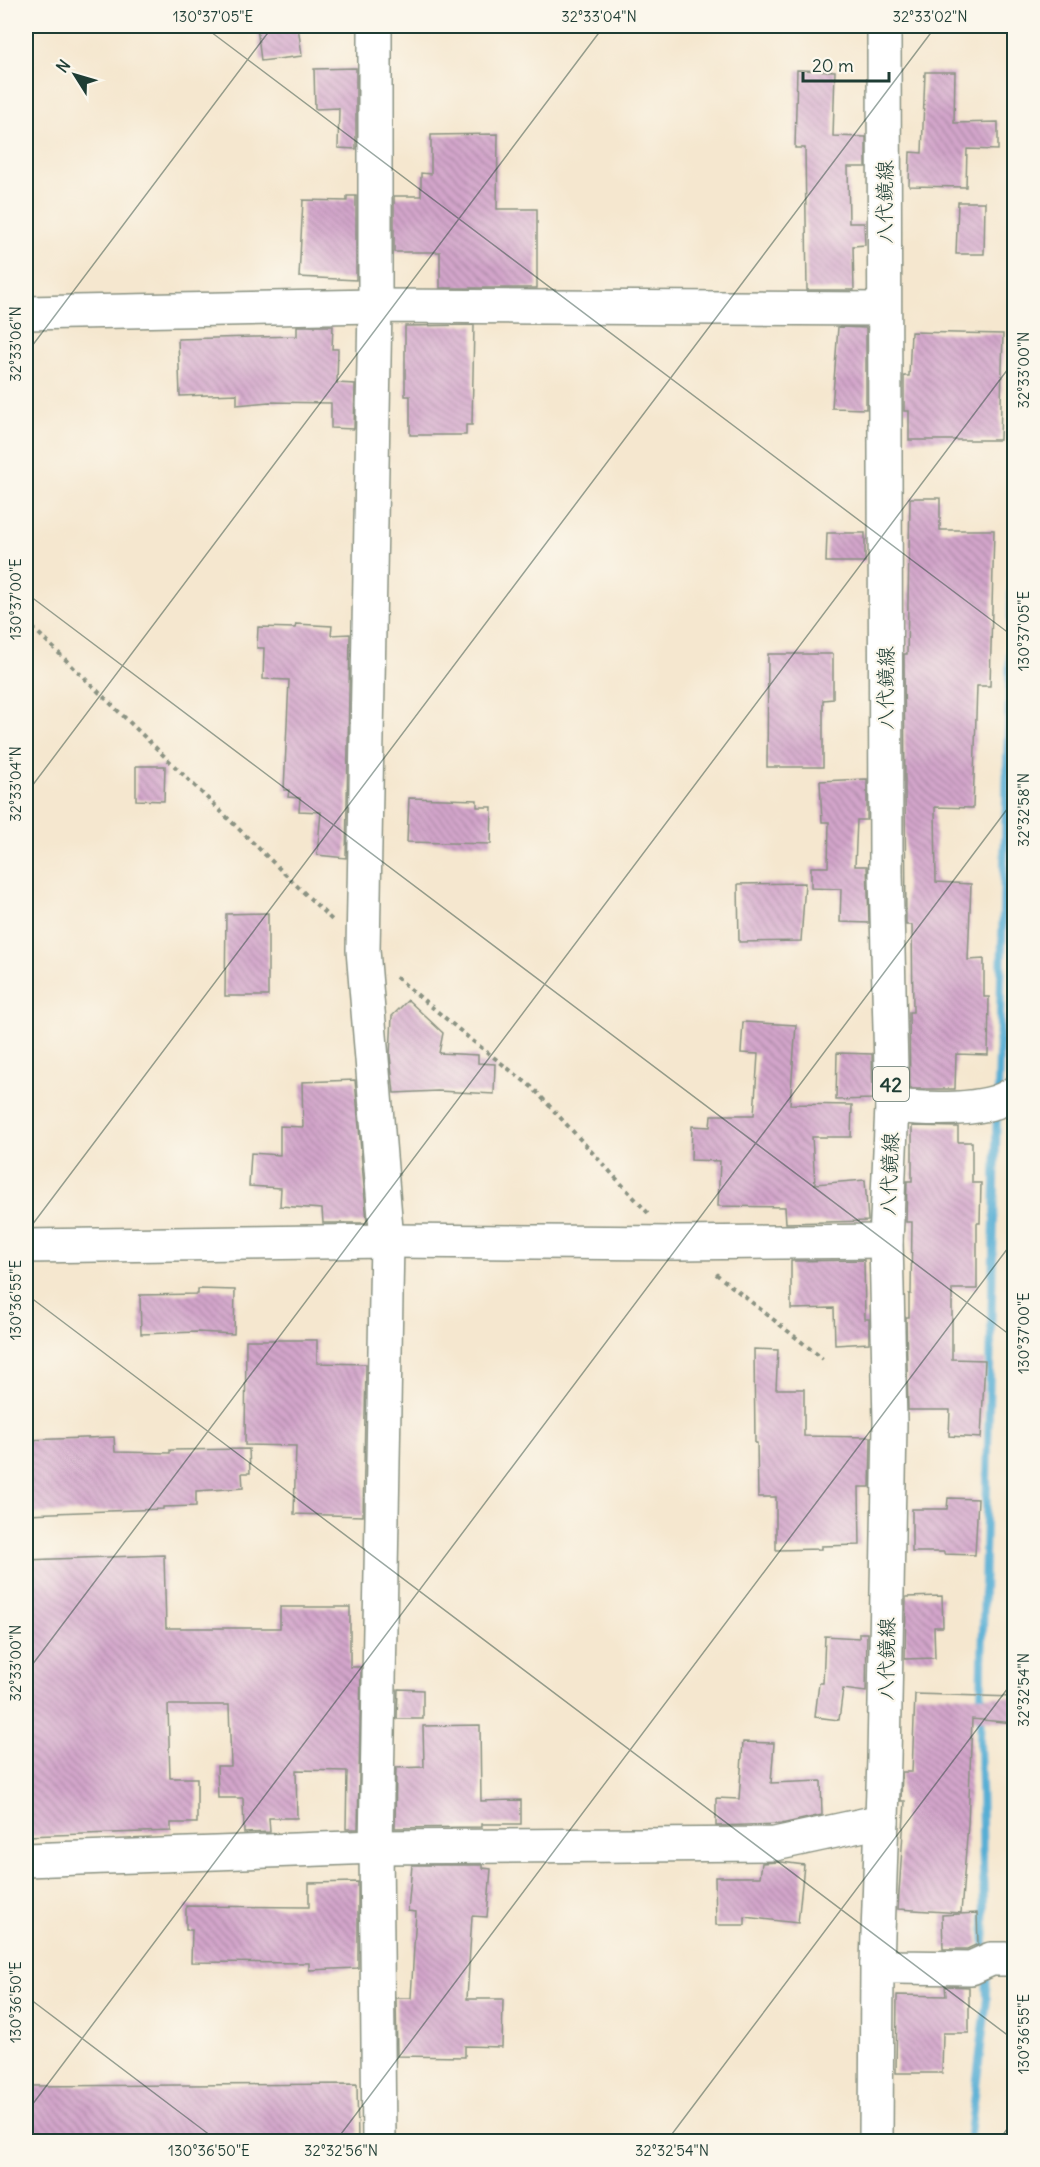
<svg xmlns="http://www.w3.org/2000/svg" width="1040" height="2167" font-family="Delius,'Klee One',sans-serif">
<style>
.lines{fill:none;stroke-linecap:round;stroke-linejoin:round}
.stream{stroke:#57aed4;stroke-width:8}
.building{fill:url(#building-back-hatch)}
.minor-casing{stroke:#8a9282;stroke-width:36}
.major-casing{stroke:#8a9282;stroke-width:36}
.path{stroke:#8a9282;stroke-width:4;stroke-dasharray:4.5 4.5;stroke-linecap:butt}
.minor{stroke:#fff;stroke-width:33}
.major{stroke:#fff;stroke-width:33}
.ticks{fill:none;stroke:#1f3d34;stroke-width:1.5;stroke-opacity:0.45}
.labels{text-anchor:middle;dominant-baseline:central;stroke-width:4.5;stroke-linejoin:round;paint-order:stroke}
.shield{fill:#fbf7ec;stroke:#61756b;stroke-width:1.5}
.shield-label{font-size:20px;font-weight:bold;fill:#1f3d34}
.street-label{font-size:21px;fill:#1f3d34;stroke:#fbf7ec}
.neatline{fill:none;stroke:#1f3d34;stroke-width:2}
.ticks-label{font-size:15px;text-anchor:middle;fill:#1f3d34}
</style>
<defs>
<pattern id="building-back-hatch" width="6" height="6" patternUnits="userSpaceOnUse" patternTransform="scale(1.5)"><rect width="6" height="6" fill="#d3a5cb"/><path d="M-1 5l2 2M0 0l6 6M5-1l2 2" fill="none" stroke="#ab88a6"/></pattern>
</defs>
<rect width="100%" height="100%" fill="#fbf7ec"/>
<filter id="ink" filterUnits="userSpaceOnUse"><feTurbulence type="fractalNoise" baseFrequency=".0167" numOctaves="2"/><feDisplacementMap in="SourceGraphic" scale="12" xChannelSelector="R" yChannelSelector="G"/><feConvolveMatrix kernelMatrix="1 2 1 2 8 2 1 2 1" color-interpolation-filters="sRGB"/></filter>
<filter id="wash" filterUnits="userSpaceOnUse"><feTurbulence type="fractalNoise" baseFrequency=".008" numOctaves="4" result="noise"/><feDisplacementMap in="SourceGraphic" scale="24" xChannelSelector="R" yChannelSelector="G"/><feGaussianBlur stdDeviation="1.35" result="paint"/><feColorMatrix in="noise" values="0 0 0 0 0 0 0 0 0 0 0 0 0 0 0 0 0 1.4 0 .05"/><feComposite in="paint" operator="in"/></filter>
<g filter="url(#wash)">
<rect width="100%" height="100%" fill="#f5e7cf"/>
<g class="lines">
<!-- stream -->
<g class="stream">
<polyline points="998,1093 1014,505"/>
<polyline points="985,1953 980,1741 997,1108"/>
<polyline points="969,2142 987,1999 986,1969"/>
</g>
</g>
<g id="blocks">
<!-- building -->
<g class="building">
<polygon points="257,26 298,26 302,56 261,61"/>
<polygon points="356,68 356,149 338,148 339,108 315,109 314,69"/>
<polygon points="797,70 835,71 833,136 866,137 866,167 848,167 849,223 864,223 865,245 853,246 854,290 807,290 805,148 795,148"/>
<polygon points="925,72 955,72 954,123 998,122 998,150 967,149 966,187 909,186 910,152 922,153"/>
<polygon points="498,134 497,209 537,209 537,288 440,288 440,252 394,252 394,196 421,196 421,173 431,174 431,135"/>
<polygon points="347,196 356,196 356,280 299,277 303,200 347,201"/>
<polygon points="958,202 985,202 984,254 956,254"/>
<polygon points="474,325 472,425 466,425 466,435 410,435 410,396 405,396 405,326"/>
<polygon points="297,326 333,326 332,349 338,349 337,383 355,384 354,429 331,428 331,403 269,402 237,405 237,394 180,396 178,339 297,336"/>
<polygon points="838,327 866,328 866,409 832,408"/>
<polygon points="911,332 1003,334 1000,440 909,440 909,411 904,411 904,376 909,376"/>
<polygon points="910,498 940,498 940,530 994,530 990,686 977,686 973,808 935,807 936,882 971,884 968,960 984,959 984,997 989,997 988,1055 956,1054 955,1089 910,1089 909,1012 913,1012 912,925 906,925 904,654 907,654"/>
<polygon points="827,533 865,533 865,562 826,562"/>
<polygon points="296,624 332,626 331,635 350,634 346,858 317,855 321,812 299,811 300,798 288,797 289,790 284,790 289,680 263,679 264,648 257,648 258,627 295,628"/>
<polygon points="768,654 833,654 833,699 823,700 823,767 767,767"/>
<polygon points="136,766 165,766 164,801 136,800"/>
<polygon points="867,779 867,820 857,820 855,866 867,866 869,923 840,922 841,889 811,888 811,867 828,867 829,822 822,822 820,781"/>
<polygon points="409,798 477,800 477,807 492,807 491,844 407,842"/>
<polygon points="805,883 801,941 739,942 738,884"/>
<polygon points="268,913 268,996 225,996 226,914"/>
<polygon points="408,1000 443,1033 439,1053 478,1055 478,1063 495,1064 494,1094 438,1091 394,1093 390,1055 392,1016"/>
<polygon points="743,1022 796,1025 790,1104 852,1105 851,1137 812,1137 815,1184 865,1180 868,1221 786,1223 785,1207 718,1206 720,1161 691,1160 692,1126 710,1127 711,1115 754,1115 758,1054 741,1053"/>
<polygon points="837,1053 872,1054 873,1099 836,1100"/>
<polygon points="355,1080 367,1223 323,1223 322,1209 280,1206 281,1188 249,1186 251,1153 280,1155 280,1126 303,1127 302,1082"/>
<polygon points="912,1126 958,1127 958,1142 972,1142 972,1183 981,1183 980,1223 977,1223 977,1289 952,1289 952,1359 985,1360 981,1438 949,1436 950,1410 908,1410 906,1317 909,1317 909,1294 911,1294 912,1222 906,1222 907,1181 912,1181"/>
<polygon points="864,1260 865,1319 869,1319 869,1343 835,1345 834,1308 791,1309 791,1261"/>
<polygon points="198,1289 235,1290 234,1334 197,1332 141,1334 140,1295 198,1294"/>
<polygon points="246,1340 317,1340 317,1363 366,1364 363,1516 294,1514 296,1446 245,1445"/>
<polygon points="754,1349 778,1350 776,1389 804,1389 804,1436 871,1437 870,1487 859,1487 860,1545 821,1546 821,1549 776,1550 776,1497 758,1497 757,1443 755,1443"/>
<polygon points="114,1437 115,1452 170,1453 170,1450 249,1449 250,1473 242,1473 243,1488 196,1491 196,1506 163,1507 163,1509 26,1514 26,1440"/>
<polygon points="948,1498 978,1499 975,1555 944,1554 944,1552 912,1552 912,1509 947,1509"/>
<polygon points="164,1555 166,1628 280,1628 280,1607 350,1607 350,1667 361,1667 358,1829 346,1829 347,1771 296,1770 297,1818 269,1818 270,1832 244,1833 243,1798 218,1798 217,1766 231,1766 229,1705 168,1705 170,1778 197,1778 197,1823 171,1823 171,1831 26,1836 26,1560"/>
<polygon points="942,1596 943,1627 934,1627 935,1658 905,1659 906,1597"/>
<polygon points="859,1633 867,1633 866,1692 843,1689 839,1720 815,1717 819,1683 823,1683 825,1636 859,1638"/>
<polygon points="398,1689 423,1690 423,1719 397,1719"/>
<polygon points="915,1694 1014,1697 1014,1723 972,1719 968,1824 961,1913 898,1909 905,1801 901,1801 902,1772 912,1772"/>
<polygon points="480,1725 481,1801 521,1800 521,1824 482,1824 482,1827 395,1828 396,1768 424,1767 423,1726"/>
<polygon points="743,1742 774,1743 771,1783 821,1781 822,1815 781,1824 716,1826 716,1798 739,1799"/>
<polygon points="781,1862 804,1865 798,1923 745,1917 745,1925 716,1925 715,1877 760,1877 762,1863"/>
<polygon points="412,1865 483,1865 483,1868 491,1869 487,1917 472,1916 467,1999 503,1999 502,2047 465,2046 465,2057 397,2056 396,1998 411,1998 416,1912 408,1911"/>
<polygon points="358,1882 358,1968 309,1970 309,1963 191,1962 192,1930 186,1930 186,1906 309,1907 309,1883"/>
<polygon points="977,1913 978,1944 967,1949 943,1949 942,1915"/>
<polygon points="945,1986 969,1987 969,2033 943,2033 942,2073 896,2073 897,1995 946,1996"/>
<polygon points="357,2084 358,2142 26,2142 26,2086"/>
</g>
</g>
</g>
<g filter="url(#ink)">
<use href="#blocks" fill-opacity="0" stroke="#8a9282" stroke-width="1.5"/>
<g class="lines">
<!-- minor casing -->
<g class="minor-casing">
<g id="minor">
<polyline points="375,26 375,306 363,950 387,1241 376,1847 379,2142"/>
<polyline points="26,313 375,306 884,309"/>
<path d="M892 1106C924 1109 989 1113 1014 1093"/>
<polyline points="26,1246 387,1241 676,1243 886,1241"/>
<polyline points="26,1860 376,1847 775,1844 882,1821"/>
<polyline points="877,1964 896,1967 971,1968 991,1959 1014,1959"/>
</g>
</g>
<!-- major casing -->
<g class="major-casing">
<polyline id="major" points="876,2142 877,1964 884,1759 890,1423 886,1241 892,1106 886,874 884,26"/>
</g>
<!-- path -->
<g class="path">
<polyline points="26,621 332,920"/>
<polyline points="396,977 469,1038 533,1088 648,1213"/>
<polyline points="716,1274 823,1359"/>
</g>
<!-- minor -->
<use href="#minor" class="minor"/>
<!-- major -->
<use href="#major" class="major"/>
</g>
</g>
<!-- ticks -->
<path class="ticks" d="M203 26 1014 637M26 354 273 26M26 593 1014 1338M26 794 604 26M26 1233 936 26M26 1294 1014 2040M26 1673 1014 361M26 1996 219 2142M26 2113 1014 800M335 2142 1014 1240M666 2142 1014 1680M998 2142 1014 2119"/>
<g class="labels">
<!-- shield labels -->
<rect class="shield" x="873" y="1067" width="36" height="34" rx="4.5"/>
<g class="shield-label">
<text x="891" y="1084">42</text>
</g>
<!-- street labels -->
<g class="street-label">
<text transform="translate(884 202) rotate(-90)">八代鏡線</text>
<text transform="translate(885 688) rotate(-90)">八代鏡線</text>
<text transform="translate(889 1174) rotate(-88)">八代鏡線</text>
<text transform="translate(886 1659) rotate(-89)">八代鏡線</text>
</g>
</g>
<!-- margin -->
<rect width="1040" height="2167" fill="none" stroke="#fbf7ec" stroke-width="66"/>
<!-- north arrow -->
<g transform="translate(75 75) rotate(307)" stroke="#fbf7ec" stroke-width="4.5" paint-order="stroke">
<path d="M0-4.5L10 22L0 15L-10 22Z" fill="#1f3d34"/>
<text y="-9" font-size="16" font-weight="bold" text-anchor="middle" fill="#1f3d34">N</text>
</g>
<!-- scale -->
<path d="M803 72v9h86v-9" fill="none" stroke="#1f3d34" stroke-width="3"/>
<text x="812" y="72" font-size="18" fill="#1f3d34" stroke="#fbf7ec" stroke-width="4.5" paint-order="stroke">20 m</text>
<rect x="33" y="33" width="974" height="2101" class="neatline"/>
<g class="ticks-label">
<text x="213" y="22">130°37'05"E</text>
<text x="599" y="22">32°33'04"N</text>
<text x="930" y="22">32°33'02"N</text>
<text transform="translate(16 344) rotate(-90)" y="5">32°33'06"N</text>
<text transform="translate(1024 370) rotate(-90)" y="5">32°33'00"N</text>
<text transform="translate(16 599) rotate(-90)" y="5">130°37'00"E</text>
<text transform="translate(1024 631) rotate(-90)" y="5">130°37'05"E</text>
<text transform="translate(16 784) rotate(-90)" y="5">32°33'04"N</text>
<text transform="translate(1024 810) rotate(-90)" y="5">32°32'58"N</text>
<text transform="translate(16 1300) rotate(-90)" y="5">130°36'55"E</text>
<text transform="translate(1024 1333) rotate(-90)" y="5">130°37'00"E</text>
<text transform="translate(16 1663) rotate(-90)" y="5">32°33'00"N</text>
<text transform="translate(1024 1690) rotate(-90)" y="5">32°32'54"N</text>
<text transform="translate(16 2002) rotate(-90)" y="5">130°36'50"E</text>
<text transform="translate(1024 2034) rotate(-90)" y="5">130°36'55"E</text>
<text x="209" y="2156">130°36'50"E</text>
<text x="341" y="2156">32°32'56"N</text>
<text x="672" y="2156">32°32'54"N</text>
</g>
</svg>
